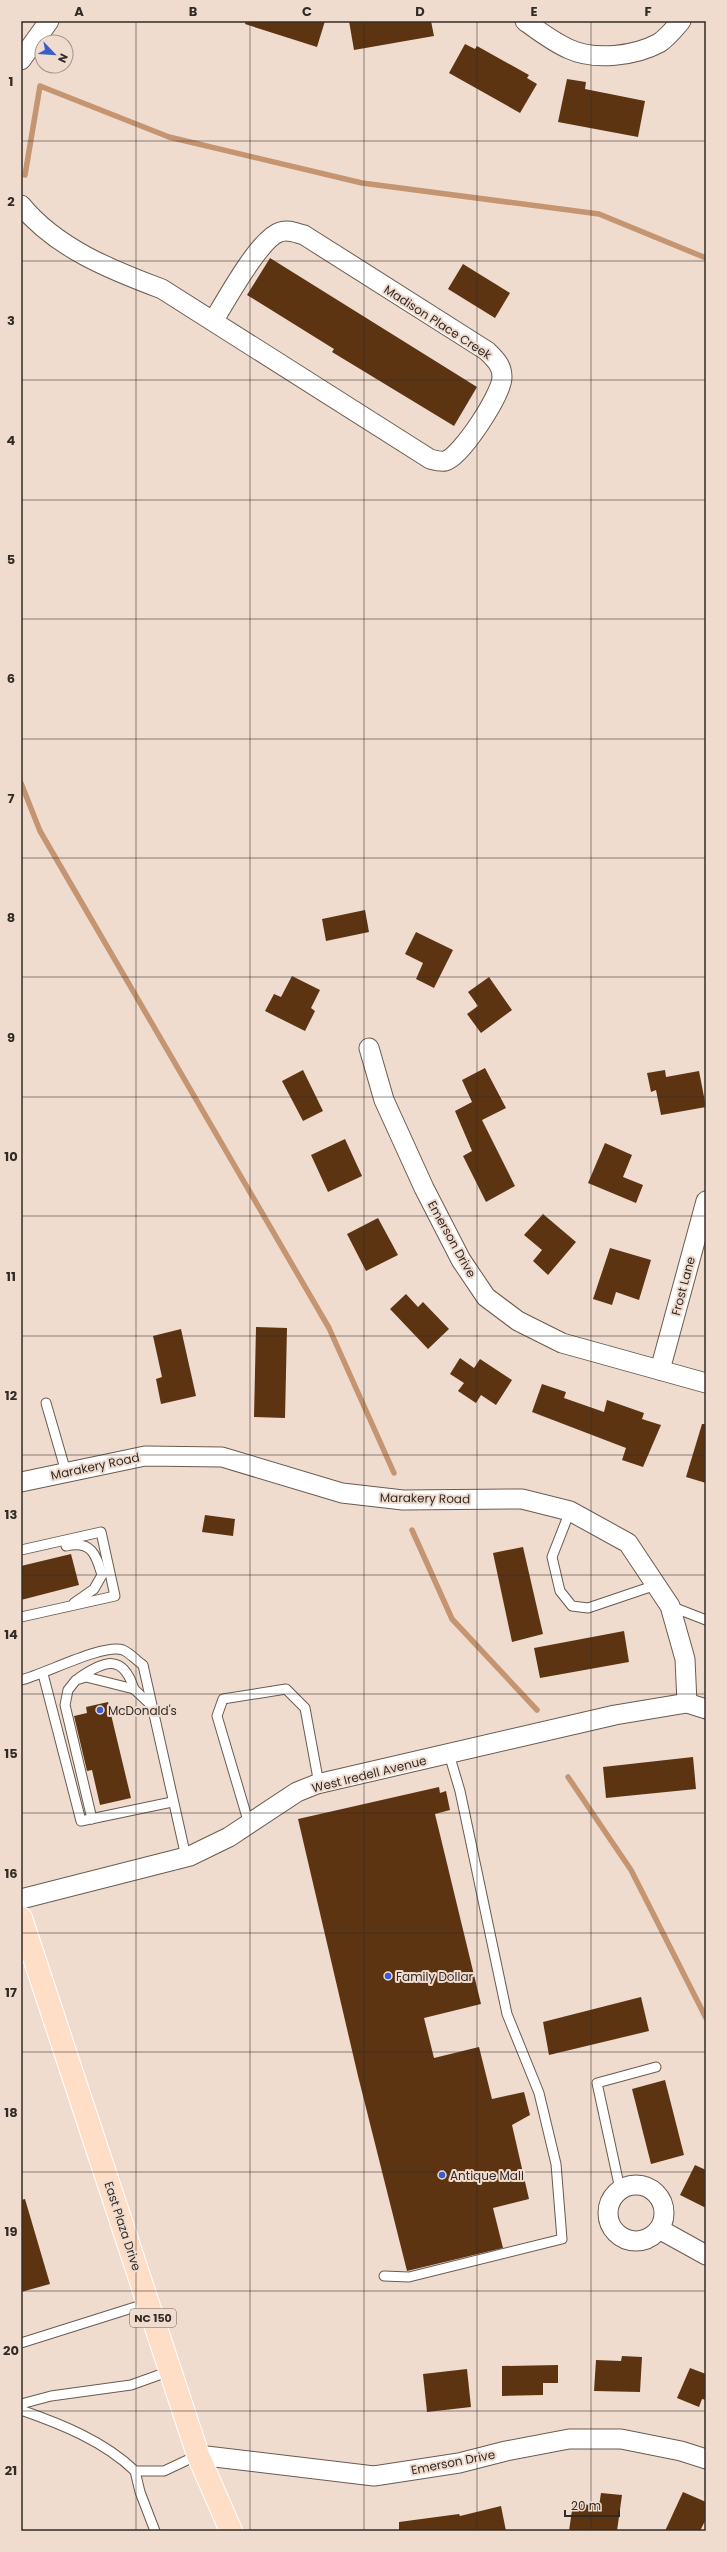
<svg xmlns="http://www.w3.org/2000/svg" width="727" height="2552" font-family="Poppins,sans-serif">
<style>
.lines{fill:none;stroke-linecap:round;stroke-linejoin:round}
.stream{stroke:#c59572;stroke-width:5.5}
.building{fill:#5d3412}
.lane-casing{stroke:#6b5b4f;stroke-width:11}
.street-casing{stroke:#6b5b4f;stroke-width:21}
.primary-casing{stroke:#fff;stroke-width:24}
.lane{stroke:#fff;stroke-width:9}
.street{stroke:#fff;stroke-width:19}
.primary{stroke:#fedec7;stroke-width:22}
.grid{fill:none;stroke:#322b25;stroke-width:1;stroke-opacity:0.55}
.poi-dot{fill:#395cce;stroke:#f0dccf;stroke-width:1.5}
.labels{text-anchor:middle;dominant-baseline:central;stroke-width:4;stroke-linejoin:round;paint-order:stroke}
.shield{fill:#f0dccf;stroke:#6b6058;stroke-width:1}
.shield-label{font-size:11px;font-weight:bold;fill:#322b25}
.street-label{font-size:12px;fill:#322b25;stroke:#f0dccf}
.poi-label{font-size:12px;fill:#322b25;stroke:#f0dccf;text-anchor:start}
.neatline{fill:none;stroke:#322b25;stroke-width:1.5}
.grid-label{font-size:13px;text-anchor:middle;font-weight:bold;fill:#322b25}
</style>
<rect width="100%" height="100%" fill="#f0dccf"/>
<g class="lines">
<!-- stream -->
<g class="stream">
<polyline points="25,175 40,86 169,137 362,183 599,214 706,258"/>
<polyline points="21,783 40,831 329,1328 394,1473"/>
<polyline points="412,1530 452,1619 537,1710"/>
<polyline points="568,1777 631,1870 706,2018"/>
</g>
</g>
<!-- building -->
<g class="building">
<polygon points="246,21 325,21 317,47 245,24"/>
<polygon points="349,21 431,21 434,36 354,50"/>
<polygon points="465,44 475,49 477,46 529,75 527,78 537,84 520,113 449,73"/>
<polygon points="567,79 586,82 585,89 645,101 638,137 558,122"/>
<polygon points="270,258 477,387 454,426 332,352 334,349 247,295"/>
<polygon points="463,264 510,293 495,318 448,289"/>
<polygon points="365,910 369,932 326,941 322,919"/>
<polygon points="416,932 453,950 434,988 416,979 423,963 405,954"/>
<polygon points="292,976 320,990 311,1008 315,1011 305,1031 265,1011 274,994 281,997"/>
<polygon points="489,977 512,1010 481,1033 467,1014 478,1006 468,992"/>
<polygon points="485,1068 506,1108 482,1120 515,1186 486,1202 463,1156 472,1151 455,1111 472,1102 462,1080"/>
<polygon points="303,1070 323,1111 303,1121 282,1081"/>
<polygon points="665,1070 666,1077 699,1071 706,1107 661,1115 656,1090 651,1092 647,1073"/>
<polygon points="345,1139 362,1176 328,1192 311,1155"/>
<polygon points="605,1143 632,1155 623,1177 643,1185 636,1203 588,1183"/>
<polygon points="543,1214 576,1242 548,1275 533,1261 542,1250 524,1235"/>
<polygon points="378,1218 398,1255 366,1271 347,1234"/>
<polygon points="610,1248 651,1260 639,1300 616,1292 612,1305 593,1299"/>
<polygon points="406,1294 418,1307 423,1302 449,1329 428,1349 390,1309"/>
<polygon points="256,1327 287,1328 285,1418 254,1417"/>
<polygon points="181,1329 196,1396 161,1404 156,1379 162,1377 153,1336"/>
<polygon points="460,1358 474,1368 480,1359 512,1380 496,1405 481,1395 476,1403 458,1391 464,1383 450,1374"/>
<polygon points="542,1384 566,1392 564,1398 604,1412 607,1400 644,1413 642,1419 661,1425 643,1467 622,1460 626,1448 532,1412"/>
<polygon points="702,1424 706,1424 706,1483 686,1477"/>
<polygon points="205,1515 235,1519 233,1536 202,1532"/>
<polygon points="523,1547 543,1634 512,1642 493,1553"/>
<polygon points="71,1554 79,1585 21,1600 21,1566"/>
<polygon points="624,1631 629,1662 540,1678 534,1648"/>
<polygon points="108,1702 131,1798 100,1805 92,1770 87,1771 74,1716 87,1713 86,1707"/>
<polygon points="693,1757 696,1789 606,1798 603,1767"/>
<polygon points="439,1787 440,1793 446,1791 450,1810 435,1814 481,2004 424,2018 434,2058 479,2047 492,2099 524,2092 530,2115 512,2125 529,2199 493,2208 503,2248 407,2271 358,2076 298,1819"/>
<polygon points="641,1997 649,2031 549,2055 543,2022"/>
<polygon points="665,2080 684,2155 651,2164 632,2089"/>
<polygon points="695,2165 706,2170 706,2208 680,2195"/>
<polygon points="25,2199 50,2284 21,2292 21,2200"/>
<polygon points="622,2356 642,2357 640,2392 594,2391 596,2360 621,2361"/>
<polygon points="558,2365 558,2383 543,2383 543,2395 502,2396 502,2366"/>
<polygon points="690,2368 706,2374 706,2400 702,2399 699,2407 677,2398"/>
<polygon points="467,2369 471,2407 427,2412 423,2374"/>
<polygon points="683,2492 706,2502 706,2519 700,2531 665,2531"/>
<polygon points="601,2493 622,2495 617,2531 569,2531 573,2503 599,2506"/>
<polygon points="501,2506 506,2531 399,2531 399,2522 459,2514 460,2516"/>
</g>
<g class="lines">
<!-- lane casing -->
<g class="lane-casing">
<g id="lane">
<polyline points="46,1403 66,1472"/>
<polyline points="570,1511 552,1557 560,1591 572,1606 588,1608 656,1585"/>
<path d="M66 1546C92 1540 96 1555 102 1575L94 1589 74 1603"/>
<polyline points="21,1550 101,1532 115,1596 21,1617"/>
<polyline points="670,1606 706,1620"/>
<polyline points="43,1674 81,1821 172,1802"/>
<path d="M79 1678C105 1660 123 1654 134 1689"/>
<path d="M21 1680C45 1674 104 1643 123 1650 130 1653 137 1661 143 1665L186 1857"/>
<polyline points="92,1819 65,1705 68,1690 76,1680 86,1677 134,1689 151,1705"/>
<polyline points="249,1824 217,1716 223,1699 286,1689 305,1708 319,1784"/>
<polyline points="620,2189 597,2083 656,2067"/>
<polyline points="384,2276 409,2277 562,2239 556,2164 539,2093 507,2014 460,1791 449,1754"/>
<polyline points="21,2343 148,2303"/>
<polyline points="21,2404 51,2396 131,2385 170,2371"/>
<path d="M21 2410C61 2424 104 2441 135 2471H164L198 2455"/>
<polyline points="135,2471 140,2492 155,2531"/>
</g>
</g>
<!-- street casing -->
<g class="street-casing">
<g id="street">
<path d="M525 21C540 32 553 42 569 49 595 61 635 56 659 43 667 38 675 28 681 21"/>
<polyline points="21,60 49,21"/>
<path d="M21 205C56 248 111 270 162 289L430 459C434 460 441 462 445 461 461 457 502 394 502 377 502 365 495 359 487 351L304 235C296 233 288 229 280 232 260 238 226 300 214 320"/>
<polyline points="369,1048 384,1100 424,1188 461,1260 486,1297 518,1321 562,1343 706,1383"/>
<polyline points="660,1370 706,1201"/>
<polyline points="21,1482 145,1456 222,1457 342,1493 403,1500 522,1499 570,1511 628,1543 670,1606 685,1659 687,1703"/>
<polyline points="21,1899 190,1856 229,1837 297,1792 317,1784 615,1715 687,1703 706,1709"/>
<circle cx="636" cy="2213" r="28"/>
<polyline points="659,2229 706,2255"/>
<polyline points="198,2455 374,2476 459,2463 506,2451 569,2439 621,2439 681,2451 706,2459"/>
</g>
</g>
<!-- primary casing -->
<g class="primary-casing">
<polyline id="primary" points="21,1918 198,2455 231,2531"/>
</g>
<!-- lane -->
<use href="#lane" class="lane"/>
<!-- street -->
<use href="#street" class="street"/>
<!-- primary -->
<use href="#primary" class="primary"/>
</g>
<!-- grid -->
<path class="grid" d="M136 21V2531M250 21V2531M364 21V2531M477 21V2531M591 21V2531M21 141H706M21 261H706M21 380H706M21 500H706M21 619H706M21 739H706M21 858H706M21 977H706M21 1097H706M21 1216H706M21 1336H706M21 1455H706M21 1575H706M21 1694H706M21 1813H706M21 1933H706M21 2052H706M21 2172H706M21 2291H706M21 2411H706"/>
<!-- markers -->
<g class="poi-dot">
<circle cx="100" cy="1710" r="4"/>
<circle cx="388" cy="1976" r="4"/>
<circle cx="442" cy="2175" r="4"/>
</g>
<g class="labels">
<!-- shield labels -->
<rect class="shield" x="130" y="2309" width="46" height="18" rx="3"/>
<g class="shield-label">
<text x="153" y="2318">NC 150</text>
</g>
<!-- street labels -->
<g class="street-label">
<text transform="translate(438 322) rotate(33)">Madison Place Creek</text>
<text transform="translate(452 1239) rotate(61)">Emerson Drive</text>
<text transform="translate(683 1286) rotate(-75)">Frost Lane</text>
<text transform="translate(95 1466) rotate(-12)">Marakery Road</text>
<text transform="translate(425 1498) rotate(1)">Marakery Road</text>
<text transform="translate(369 1774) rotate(-14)">West Iredell Avenue</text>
<text transform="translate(123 2226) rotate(72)">East Plaza Drive</text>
<text transform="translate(453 2462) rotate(-11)">Emerson Drive</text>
</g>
<!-- poi labels -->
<g class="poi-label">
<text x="108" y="1710">McDonald's</text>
<text x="396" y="1976">Family Dollar</text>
<text x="450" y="2175">Antique Mall</text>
</g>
</g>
<!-- border -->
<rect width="727" height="2552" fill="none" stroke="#f0dccf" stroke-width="44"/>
<!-- north arrow -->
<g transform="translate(54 54) rotate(115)"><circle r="19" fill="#f0dccf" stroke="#a4958b"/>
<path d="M0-3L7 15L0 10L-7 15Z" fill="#395cce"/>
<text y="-6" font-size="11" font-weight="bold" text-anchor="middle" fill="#322b25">N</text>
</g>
<!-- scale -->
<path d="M565 2510v6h54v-6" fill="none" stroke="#322b25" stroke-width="2"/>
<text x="571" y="2510" font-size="12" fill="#322b25" stroke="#f0dccf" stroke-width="3" paint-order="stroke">20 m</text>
<rect x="22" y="22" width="683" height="2508" class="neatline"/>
<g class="grid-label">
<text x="79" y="16">A</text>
<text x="193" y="16">B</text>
<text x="307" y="16">C</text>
<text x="420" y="16">D</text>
<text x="534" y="16">E</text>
<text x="648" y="16">F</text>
<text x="11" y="86">1</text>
<text x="11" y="206">2</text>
<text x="11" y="325">3</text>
<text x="11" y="445">4</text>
<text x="11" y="564">5</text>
<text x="11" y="683">6</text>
<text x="11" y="803">7</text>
<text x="11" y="922">8</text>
<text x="11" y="1042">9</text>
<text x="11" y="1161">10</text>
<text x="11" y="1281">11</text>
<text x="11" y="1400">12</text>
<text x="11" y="1519">13</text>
<text x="11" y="1639">14</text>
<text x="11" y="1758">15</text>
<text x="11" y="1878">16</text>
<text x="11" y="1997">17</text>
<text x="11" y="2117">18</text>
<text x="11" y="2236">19</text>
<text x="11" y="2355">20</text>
<text x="11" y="2475">21</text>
</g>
</svg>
